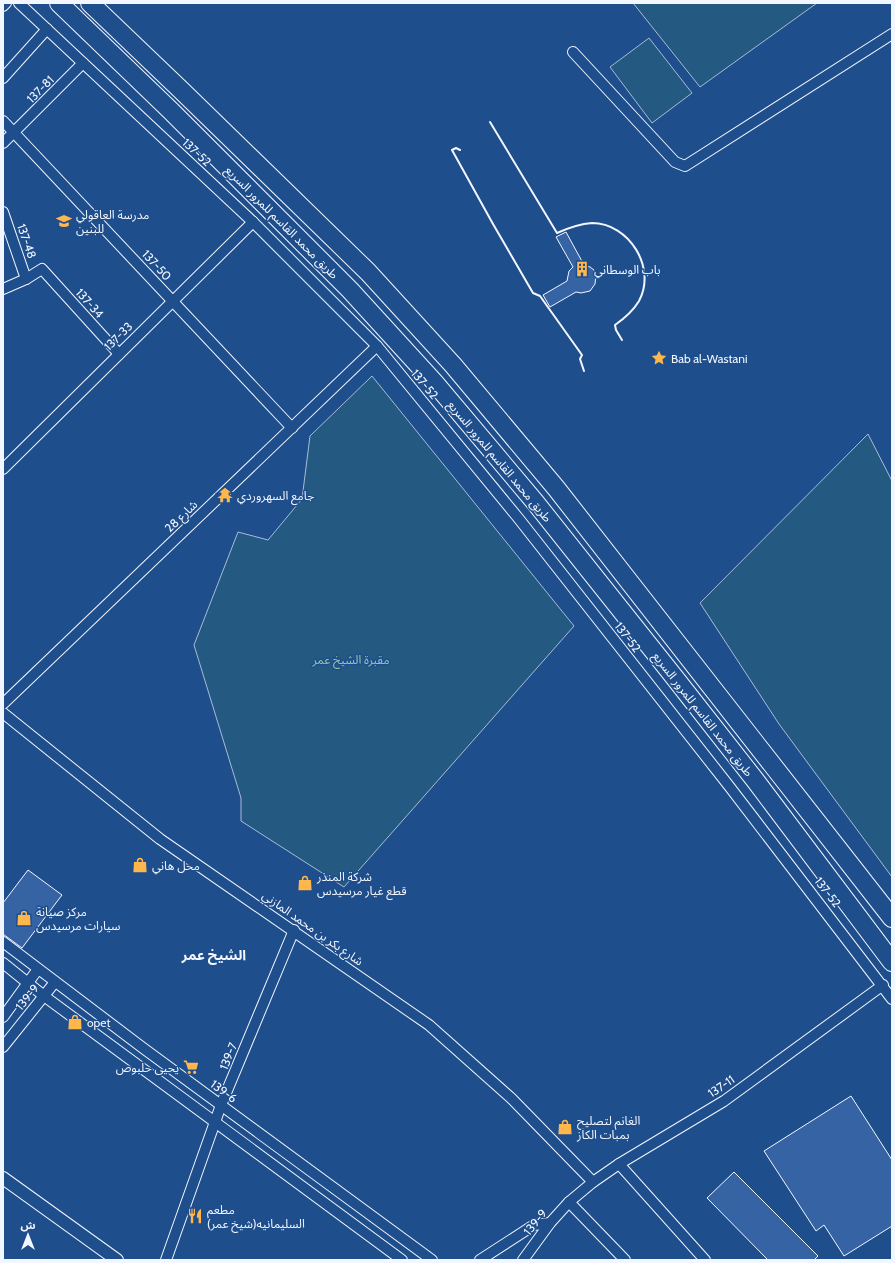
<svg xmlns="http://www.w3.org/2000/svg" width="895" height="1263" font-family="Cabin,'Noto Sans Arabic',sans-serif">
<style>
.green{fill:#245a82;stroke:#a8bbd7}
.building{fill:#3563a3;stroke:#f2f6ff}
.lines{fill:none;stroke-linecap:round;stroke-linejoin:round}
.minor-casing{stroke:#f2f6ff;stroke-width:12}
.tertiary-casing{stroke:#f2f6ff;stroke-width:14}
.motorway-casing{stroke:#f2f6ff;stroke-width:20}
.minor{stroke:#1f4e8c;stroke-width:10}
.tertiary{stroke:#1f4e8c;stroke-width:12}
.motorway{stroke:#1f4e8c;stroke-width:18}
.wall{stroke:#f2f6ff;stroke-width:2}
.labels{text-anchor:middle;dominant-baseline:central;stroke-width:3;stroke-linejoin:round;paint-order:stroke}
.street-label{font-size:12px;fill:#f2f6ff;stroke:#1f4e8c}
.poi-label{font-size:12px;fill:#f2f6ff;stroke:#1f4e8c;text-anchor:start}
.park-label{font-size:12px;fill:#97c8a6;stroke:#1f4e8c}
.quarter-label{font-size:14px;font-weight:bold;fill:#f2f6ff;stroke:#1f4e8c}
</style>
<rect width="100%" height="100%" fill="#1f4e8c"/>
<!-- green -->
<g class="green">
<polygon points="633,3 817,3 700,87"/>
<polygon points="649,38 692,93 652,123 610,67"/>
<polygon points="372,376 574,626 344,887 241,821 241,798 194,645 238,532 268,540 302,499 310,436"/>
<polygon points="868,434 892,481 892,877 779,724 700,603"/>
</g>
<!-- building -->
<g class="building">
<polygon points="566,232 584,265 590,267 594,270 596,275 595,284 590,291 581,293 576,292 550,307 543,295 567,281 569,271 573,267 556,237"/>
<polygon points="28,870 62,895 22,948 3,934 3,903"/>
<polygon points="851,1096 892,1160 892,1226 844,1256 824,1225 816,1231 764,1151"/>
<polygon points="734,1172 818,1256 814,1260 768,1260 707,1198"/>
</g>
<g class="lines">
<!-- minor casing -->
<g class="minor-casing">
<g id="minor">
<polyline points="19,3 253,222 377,346 519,519 729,786 892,999"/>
<polyline points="3,6 6,3"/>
<polyline points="573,52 675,162 685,166 892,34"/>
<polyline points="3,78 47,29"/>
<polyline points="3,121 292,428"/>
<polyline points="3,143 83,63"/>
<polyline points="3,212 26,279"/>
<polyline points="3,289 26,279 42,269 119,354"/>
<polyline points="3,469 253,222"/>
<polyline points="3,704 377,346"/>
<polyline points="3,713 160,839 429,1025 511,1098 593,1182"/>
<polyline points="3,942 143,1048 432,1260"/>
<polyline points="3,963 44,996 402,1260"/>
<polyline points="3,1017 38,969"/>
<polyline points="3,1047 55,982"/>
<polyline points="619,1164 705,1260"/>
<polyline points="569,1202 625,1260"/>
<polyline points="166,1260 221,1105 294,930"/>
<polyline points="480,1260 534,1225 550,1223"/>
<polyline points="523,1260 550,1223 569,1202 593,1182 619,1164 724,1101 883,985"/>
</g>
</g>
<!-- tertiary casing -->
<g class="tertiary-casing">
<polyline id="tertiary" points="3,1178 117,1260"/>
</g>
<!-- motorway casing -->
<g class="motorway-casing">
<g id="motorway">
<polyline points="59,3 171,111 350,290 434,382 535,502 675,678 755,780 892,962"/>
<polyline points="90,3 181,90 368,272 453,365 556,488 892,918"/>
</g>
</g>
<!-- minor -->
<use href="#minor" class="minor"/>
<!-- tertiary -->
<use href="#tertiary" class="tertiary"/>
<!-- motorway -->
<use href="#motorway" class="motorway"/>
<!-- wall -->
<g class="wall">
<path d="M490 122 557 233C568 228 579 224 592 223 629 223 657 268 639 301 633 311 625 318 615 325L616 330 622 340"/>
<polyline points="460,150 456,148 452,150 493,224 533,293 540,296 582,355 580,359 584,371"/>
</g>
</g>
<!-- icons -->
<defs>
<g id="school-bare" transform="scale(1.2)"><path d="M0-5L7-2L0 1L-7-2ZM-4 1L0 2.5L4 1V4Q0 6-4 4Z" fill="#ffb74d" stroke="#1f4e8c" stroke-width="2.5" paint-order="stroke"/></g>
<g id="building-bare" transform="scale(1.2)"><path d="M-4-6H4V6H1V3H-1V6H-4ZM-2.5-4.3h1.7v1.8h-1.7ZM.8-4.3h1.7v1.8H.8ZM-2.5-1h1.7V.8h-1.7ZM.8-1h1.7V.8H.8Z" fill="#ffb74d" stroke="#1f4e8c" stroke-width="2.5" paint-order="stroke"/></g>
<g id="sight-bare" transform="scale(1.2)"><path d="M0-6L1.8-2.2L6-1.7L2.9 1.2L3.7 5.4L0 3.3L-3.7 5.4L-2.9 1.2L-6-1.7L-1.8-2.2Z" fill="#ffb74d" stroke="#1f4e8c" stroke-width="2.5" paint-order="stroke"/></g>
<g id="temple-bare" transform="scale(1.2)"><path d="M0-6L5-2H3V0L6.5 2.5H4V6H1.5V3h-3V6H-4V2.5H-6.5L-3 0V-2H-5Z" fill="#ffb74d" stroke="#1f4e8c" stroke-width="2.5" paint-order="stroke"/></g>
<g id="shop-bare" transform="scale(1.2)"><path d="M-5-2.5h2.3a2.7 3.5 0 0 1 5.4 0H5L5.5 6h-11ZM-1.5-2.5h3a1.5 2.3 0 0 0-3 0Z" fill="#ffb74d" stroke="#1f4e8c" stroke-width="2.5" paint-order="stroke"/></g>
<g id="supermarket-bare" transform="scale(1.2)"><path d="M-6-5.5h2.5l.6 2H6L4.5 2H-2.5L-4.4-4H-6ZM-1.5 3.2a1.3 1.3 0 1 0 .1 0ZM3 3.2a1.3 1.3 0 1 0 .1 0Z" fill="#ffb74d" stroke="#1f4e8c" stroke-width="2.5" paint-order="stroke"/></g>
<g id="restaurant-bare" transform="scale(1.2)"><path d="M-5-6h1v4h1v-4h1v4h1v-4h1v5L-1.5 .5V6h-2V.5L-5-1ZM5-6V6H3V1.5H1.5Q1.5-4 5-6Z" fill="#ffb74d" stroke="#1f4e8c" stroke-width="2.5" paint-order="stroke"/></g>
</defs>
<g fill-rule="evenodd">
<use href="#school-bare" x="64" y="221"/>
<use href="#building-bare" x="582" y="269"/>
<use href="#sight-bare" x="659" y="358"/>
<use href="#temple-bare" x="225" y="495"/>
<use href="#shop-bare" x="140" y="865"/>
<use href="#shop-bare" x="305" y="883"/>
<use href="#shop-bare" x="24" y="918"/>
<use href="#shop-bare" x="75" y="1022"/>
<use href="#supermarket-bare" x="191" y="1067"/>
<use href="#shop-bare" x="565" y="1127"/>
<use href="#restaurant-bare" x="195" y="1216"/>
</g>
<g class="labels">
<!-- street labels -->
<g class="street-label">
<text transform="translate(40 89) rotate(-45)">137-81</text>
<text transform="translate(197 152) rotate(43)">137-52</text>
<text transform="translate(282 222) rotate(45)">طريق محمد القاسم للمرور السريع</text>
<text transform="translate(27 241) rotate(71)">137-48</text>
<text transform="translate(157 265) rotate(47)">137-50</text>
<text transform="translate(90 303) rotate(48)">137-34</text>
<text transform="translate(118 336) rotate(-45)">137-33</text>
<text transform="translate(425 384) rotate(50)">137-52</text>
<text transform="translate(500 461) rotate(50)">طريق محمد القاسم للمرور السريع</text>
<text transform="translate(181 516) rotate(-44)">شارع 28</text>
<text transform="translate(628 637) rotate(52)">137-52</text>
<text transform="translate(703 714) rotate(52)">طريق محمد القاسم للمرور السريع</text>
<text transform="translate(828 892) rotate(52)">137-52</text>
<text transform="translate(313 928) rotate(35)">شارع بكر بن محمد المازني</text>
<text transform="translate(27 997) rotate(-51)">139-9</text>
<text transform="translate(228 1056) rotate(-68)">139-7</text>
<text transform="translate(721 1086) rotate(-34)">137-11</text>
<text transform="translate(224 1091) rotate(36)">139-6</text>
<text transform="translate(535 1222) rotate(-51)">139-9</text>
</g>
<!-- poi labels -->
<g class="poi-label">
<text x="76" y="214">مدرسة العاقولي<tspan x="76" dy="14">للبنين</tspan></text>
<text x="594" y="269">باب الوسطاني</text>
<text x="671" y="358">Bab al-Wastani</text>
<text x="237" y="495">جامع السهروردي</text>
<text x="152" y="865">محل هاني</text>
<text x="317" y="876">شركة المنذر<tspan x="317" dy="14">قطع غيار مرسيدس</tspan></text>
<text x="36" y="911">مركز صيانة<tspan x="36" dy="14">سيارات مرسيدس</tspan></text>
<text x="87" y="1022">opet</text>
<text x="179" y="1067" text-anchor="end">يحيى حلبوص</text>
<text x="577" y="1120">الغانم لتصليح<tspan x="577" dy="14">بمبات الكاز</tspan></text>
<text x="207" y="1209">مطعم<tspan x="207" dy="14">السليمانيه(شيخ عمر)</tspan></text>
</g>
<!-- park labels -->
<g class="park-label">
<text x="351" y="659">مقبرة الشيخ عمر</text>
</g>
<!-- quarter labels -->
<g class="quarter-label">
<text x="214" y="955">الشيخ عمر</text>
</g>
</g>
<!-- border -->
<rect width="895" height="1263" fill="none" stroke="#f2f6ff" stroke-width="8"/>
<!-- north arrow -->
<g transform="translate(28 1235)" stroke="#1f4e8c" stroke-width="3" paint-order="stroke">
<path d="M0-3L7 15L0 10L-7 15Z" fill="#f2f6ff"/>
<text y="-6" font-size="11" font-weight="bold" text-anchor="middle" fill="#f2f6ff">ش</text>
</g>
</svg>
